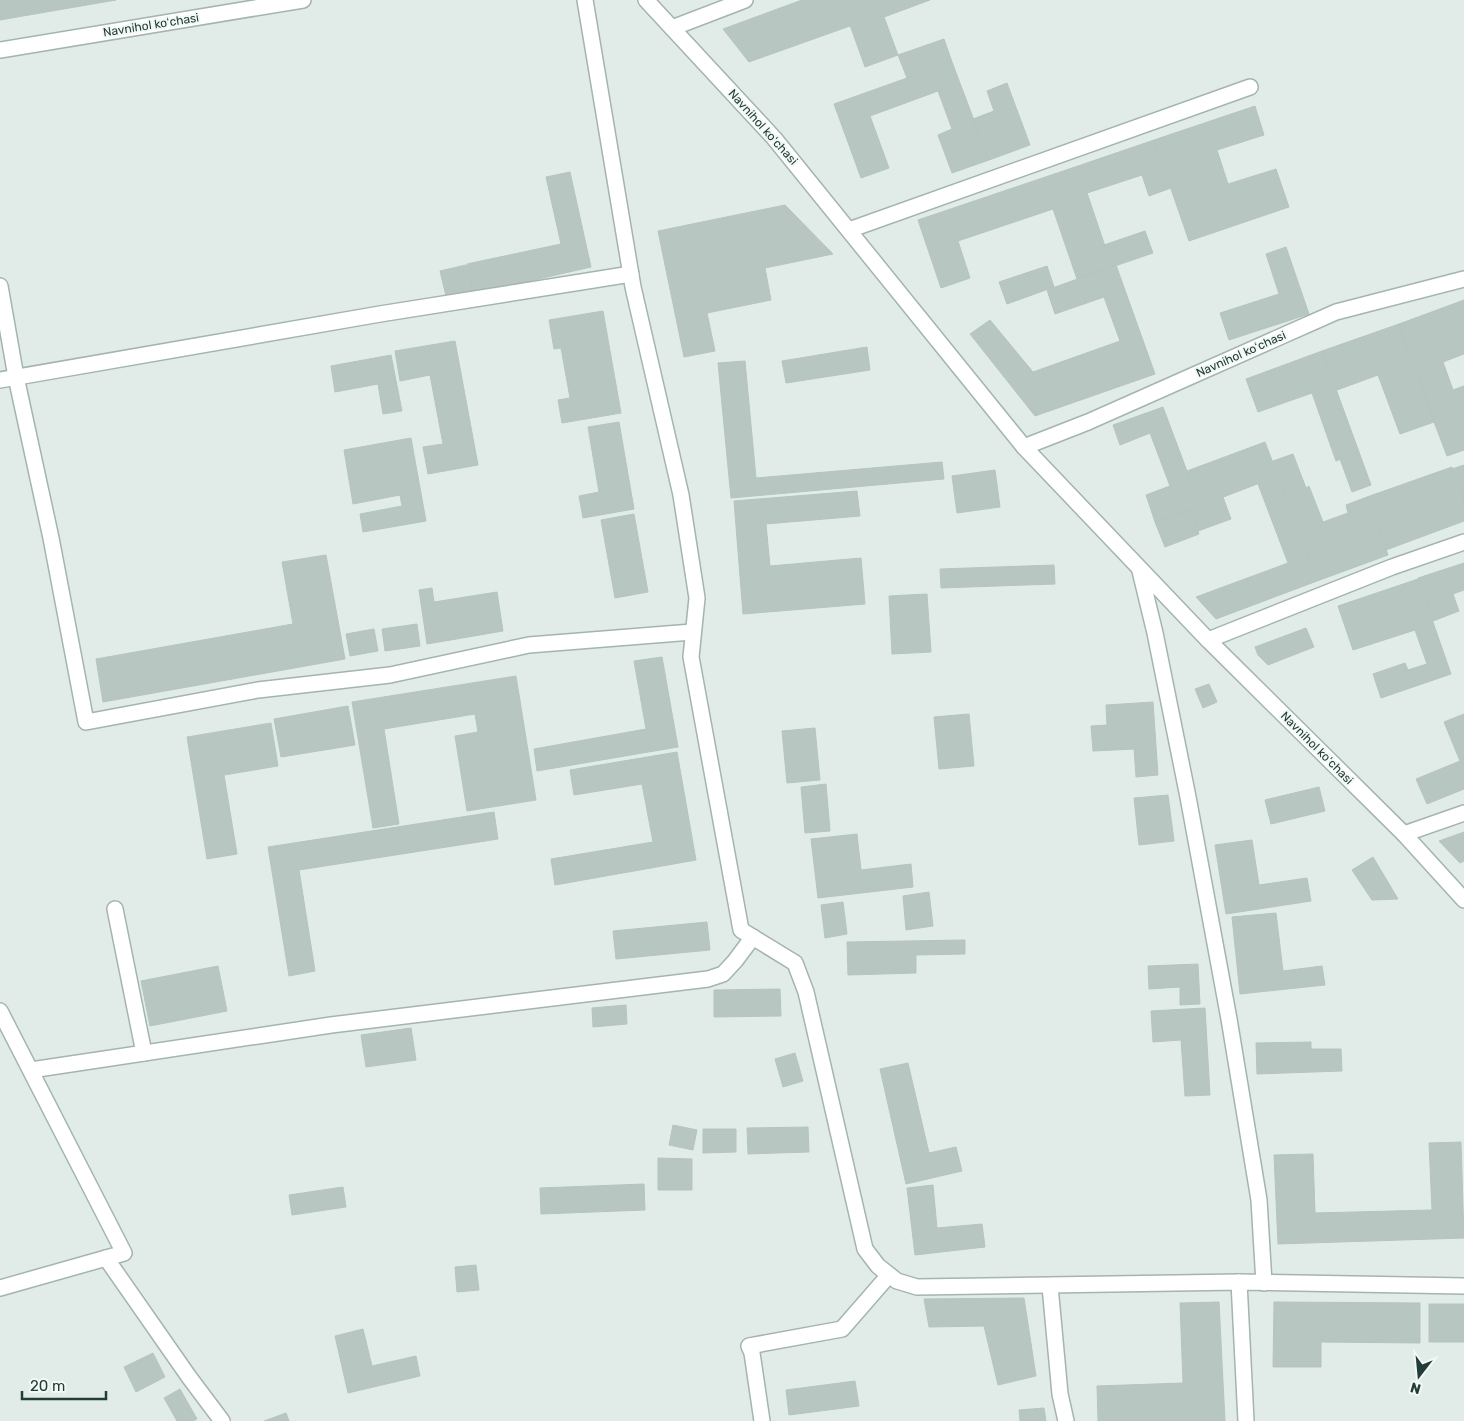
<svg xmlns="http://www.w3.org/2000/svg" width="1464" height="1421" font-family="Rubik,sans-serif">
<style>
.building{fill:#b7c6c1;stroke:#b4c5bf}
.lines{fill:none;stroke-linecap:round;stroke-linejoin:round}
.minor-casing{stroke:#a4b4af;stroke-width:18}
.minor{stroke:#fff;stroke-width:15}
.labels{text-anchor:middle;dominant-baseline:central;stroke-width:4;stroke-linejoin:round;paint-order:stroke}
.street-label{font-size:12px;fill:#223c37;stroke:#f2f8f5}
</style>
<rect width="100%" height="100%" fill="#e1ece8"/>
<!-- building -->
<g class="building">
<polygon points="0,0 50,0 52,11 0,20"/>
<polygon points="50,0 116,0 52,11"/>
<polygon points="802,0 841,0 850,26 749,62 723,29"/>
<polygon points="841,0 930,0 884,17 898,55 865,67"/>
<polygon points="944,39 952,62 907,78 898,55"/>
<polygon points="952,62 989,160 952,173 938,135 952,129 938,91 870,116 889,168 861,178 834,104"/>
<polygon points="1007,83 1030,145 989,160 973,119 994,111 987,91"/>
<polygon points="1255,106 1264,135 1217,150 1228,184 1276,169 1289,207 1189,241 1154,140"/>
<polygon points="1154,140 1171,188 1149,196 1142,175 1087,193 1078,166"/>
<polygon points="1078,166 1112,267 1077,279 1053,209 958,241 970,278 941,288 918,220"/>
<polygon points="570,172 591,267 473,294 467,264 561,244 546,177"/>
<polygon points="785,205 833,254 765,268 771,300 707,313 715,351 684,357 658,231"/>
<polygon points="1145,231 1153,253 1112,267 1104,245"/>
<polygon points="1286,247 1309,314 1229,340 1220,313 1279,294 1266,254"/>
<polygon points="466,265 473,293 447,300 440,271"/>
<polygon points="1116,265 1155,374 1035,416 970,334 990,320 1033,372 1120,341 1104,297 1055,314 1047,290"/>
<polygon points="1047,266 1054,287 1007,304 999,282"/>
<polygon points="1464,300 1464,354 1443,362 1453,390 1464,386 1464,411 1434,422 1399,324"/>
<polygon points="603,311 621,413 562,423 558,400 570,398 561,348 554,349 549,320"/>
<polygon points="1399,324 1434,422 1400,434 1378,375 1337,390 1322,351"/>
<polygon points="455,341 478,465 428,474 423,447 443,444 430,375 400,381 395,351"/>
<polygon points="867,347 870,370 786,383 782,361"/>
<polygon points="1322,351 1359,452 1336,461 1312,393 1258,412 1246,379"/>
<polygon points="391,355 402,411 383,414 378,384 335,392 331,366"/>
<polygon points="745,361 756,478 942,462 944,479 731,498 718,363"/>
<polygon points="1163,407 1200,506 1155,522 1146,495 1170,486 1150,433 1120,445 1113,425"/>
<polygon points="1464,411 1464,450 1447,456 1434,422"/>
<polygon points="619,422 634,509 583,518 579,496 599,492 588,427"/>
<polygon points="411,438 426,521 363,532 360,514 402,506 400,495 353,504 344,450"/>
<polygon points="1265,442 1278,476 1200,506 1187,471"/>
<polygon points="1359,452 1371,485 1352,492 1340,459"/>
<polygon points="1293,454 1306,488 1309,486 1323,522 1348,513 1346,505 1367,497 1388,555 1317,581 1273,461"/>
<polygon points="1464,465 1464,501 1452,469"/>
<polygon points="1452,467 1464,501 1464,521 1386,550 1367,497"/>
<polygon points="995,470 1000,507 957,513 952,476"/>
<polygon points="1278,476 1317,581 1216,619 1196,597 1288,563 1258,484"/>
<polygon points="857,491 860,516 766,524 770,566 861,558 865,604 743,614 734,501"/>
<polygon points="1223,497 1231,519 1198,531 1190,510"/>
<polygon points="1190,510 1199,534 1165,547 1155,522"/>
<polygon points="634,514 648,592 615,598 601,520"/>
<polygon points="326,555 345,659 103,702 96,659 293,624 282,562"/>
<polygon points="1464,563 1464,590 1453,594 1459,611 1433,621 1418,578"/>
<polygon points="1054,565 1055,584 941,588 940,569"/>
<polygon points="1418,579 1451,674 1381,698 1373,674 1405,663 1408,670 1427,664 1415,630 1353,650 1338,606"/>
<polygon points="432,588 434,602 497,592 503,631 427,644 419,590"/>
<polygon points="927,594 931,652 892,654 889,596"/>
<polygon points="417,624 420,646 385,651 382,629"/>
<polygon points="1306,628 1314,647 1268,665 1258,655 1255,647"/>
<polygon points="374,629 378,651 350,656 346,634"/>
<polygon points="662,657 678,747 537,771 534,749 646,729 634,661"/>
<polygon points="516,676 536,800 467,811 455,736 478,732 475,714 384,729 399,824 373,828 352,702"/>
<polygon points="1209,684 1217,702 1203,708 1195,689"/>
<polygon points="1153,702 1158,775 1136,777 1134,749 1093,751 1091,726 1107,725 1106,705"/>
<polygon points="348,706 355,745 281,757 274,719"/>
<polygon points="969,714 974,766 939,769 934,717"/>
<polygon points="1464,714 1464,789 1427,804 1416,779 1460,761 1444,722"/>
<polygon points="271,723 278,766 224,775 237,854 207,859 187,737"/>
<polygon points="815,728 820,780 787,783 782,731"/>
<polygon points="677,752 696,860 555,885 551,859 653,842 642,784 574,795 570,770"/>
<polygon points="826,784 830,831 805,833 801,787"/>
<polygon points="1319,787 1325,811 1271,824 1265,800"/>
<polygon points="1168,795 1174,841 1139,845 1134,798"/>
<polygon points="494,812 498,839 299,870 315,971 289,976 268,847"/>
<polygon points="1464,832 1464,861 1460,863 1439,841"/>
<polygon points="857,834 861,870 911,864 913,887 818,898 811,839"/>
<polygon points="1252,840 1259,885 1307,878 1311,901 1226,914 1215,845"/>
<polygon points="1373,857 1398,899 1372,900 1352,870"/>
<polygon points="929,892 933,926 906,930 903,896"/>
<polygon points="843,902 847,934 825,938 821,905"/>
<polygon points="1276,913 1283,971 1322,966 1325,985 1240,994 1232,917"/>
<polygon points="707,922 710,950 616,959 613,931"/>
<polygon points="965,940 965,954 916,955 916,973 848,975 847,942"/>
<polygon points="1198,964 1200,1004 1180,1005 1180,987 1149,989 1148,966"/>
<polygon points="218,966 227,1011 150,1026 141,981"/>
<polygon points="780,989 781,1016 714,1017 714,990"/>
<polygon points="626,1005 627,1024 593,1027 592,1008"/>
<polygon points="1205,1008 1210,1095 1185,1096 1181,1040 1153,1042 1151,1011"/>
<polygon points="411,1028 416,1060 366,1067 361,1035"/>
<polygon points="1311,1042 1311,1049 1341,1049 1342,1071 1257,1074 1256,1043"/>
<polygon points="795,1053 803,1081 783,1087 775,1059"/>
<polygon points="908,1063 929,1153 956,1147 962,1171 906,1184 880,1069"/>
<polygon points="673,1125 697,1130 693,1150 669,1145"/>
<polygon points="808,1127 809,1152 748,1154 747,1128"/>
<polygon points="703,1129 736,1129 736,1152 703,1153"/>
<polygon points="1461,1142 1464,1238 1278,1244 1274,1155 1313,1154 1315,1213 1432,1210 1429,1143"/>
<polygon points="658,1158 692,1159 692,1190 658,1190"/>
<polygon points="644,1184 645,1210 541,1214 540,1188"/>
<polygon points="933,1185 937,1228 982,1224 985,1247 915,1255 907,1188"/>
<polygon points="343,1187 346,1207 292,1215 289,1195"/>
<polygon points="476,1265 479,1290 457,1292 455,1267"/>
<polygon points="1024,1298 1036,1376 998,1385 984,1326 929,1327 924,1299"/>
<polygon points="1219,1302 1225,1421 1098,1421 1097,1386 1183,1383 1180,1303"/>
<polygon points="1274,1302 1420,1303 1420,1343 1321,1342 1321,1367 1273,1367"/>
<rect x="1429" y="1304" width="35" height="38"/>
<polygon points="363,1329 372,1366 416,1356 420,1376 348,1393 335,1336"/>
<polygon points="153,1353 165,1377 136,1392 124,1367"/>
<polygon points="855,1381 859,1406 789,1415 786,1390"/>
<polygon points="180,1389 197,1419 193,1421 177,1421 164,1398"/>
<polygon points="1044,1408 1046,1421 1020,1421 1019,1410"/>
<polygon points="286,1413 289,1421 264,1421"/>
</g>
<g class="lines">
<!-- minor casing -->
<g class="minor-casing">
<g id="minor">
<polyline points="585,0 633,287 681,495 697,598 691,657 741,930 795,963 806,992 865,1249 878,1266 897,1281 917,1287 1239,1282 1464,1286"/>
<polyline points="646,0 774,138 1024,447 1208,640 1404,834 1464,900"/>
<polyline points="672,28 745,0"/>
<polyline points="0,50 303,0"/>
<polyline points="849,230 1250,87"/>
<polyline points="0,286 16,377 51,538 86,722 258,690 390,675 529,645 692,632"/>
<polyline points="0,380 380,314 631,274"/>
<polyline points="1024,447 1088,422 1336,312 1464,279"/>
<polyline points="1140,571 1155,633 1188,797 1229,1019 1259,1200 1264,1283"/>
<polyline points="1208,640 1392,567 1464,542"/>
<polyline points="1404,834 1464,813"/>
<polyline points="115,909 144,1053"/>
<polyline points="0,1011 124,1253 0,1288"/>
<polyline points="31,1070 331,1025 708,979 723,974 735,961 753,937"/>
<polyline points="106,1258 189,1377 222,1421"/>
<polyline points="1239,1282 1246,1421"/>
<polyline points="1050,1286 1060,1394 1066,1421"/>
<polyline points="762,1421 752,1353 749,1346 842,1329 889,1275"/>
</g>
</g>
<!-- minor -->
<use href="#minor" class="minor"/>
</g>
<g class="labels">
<!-- street labels -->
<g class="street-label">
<text transform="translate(151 25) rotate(-9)">Navnihol koʻchasi</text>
<text transform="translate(763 127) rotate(48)">Navnihol koʻchasi</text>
<text transform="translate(1241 354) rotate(-24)">Navnihol koʻchasi</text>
<text transform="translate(1317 748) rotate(45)">Navnihol koʻchasi</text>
</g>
</g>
<!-- north arrow -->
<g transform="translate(1419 1376) rotate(196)" stroke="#f2f8f5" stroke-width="4" paint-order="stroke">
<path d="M0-4L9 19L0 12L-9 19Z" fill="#223c37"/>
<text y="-8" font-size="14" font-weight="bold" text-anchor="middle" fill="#223c37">N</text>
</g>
<!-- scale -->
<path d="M22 1391v8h84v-8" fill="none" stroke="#223c37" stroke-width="2.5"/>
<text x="30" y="1391" font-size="15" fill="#223c37" stroke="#f2f8f5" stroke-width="4" paint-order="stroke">20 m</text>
</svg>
